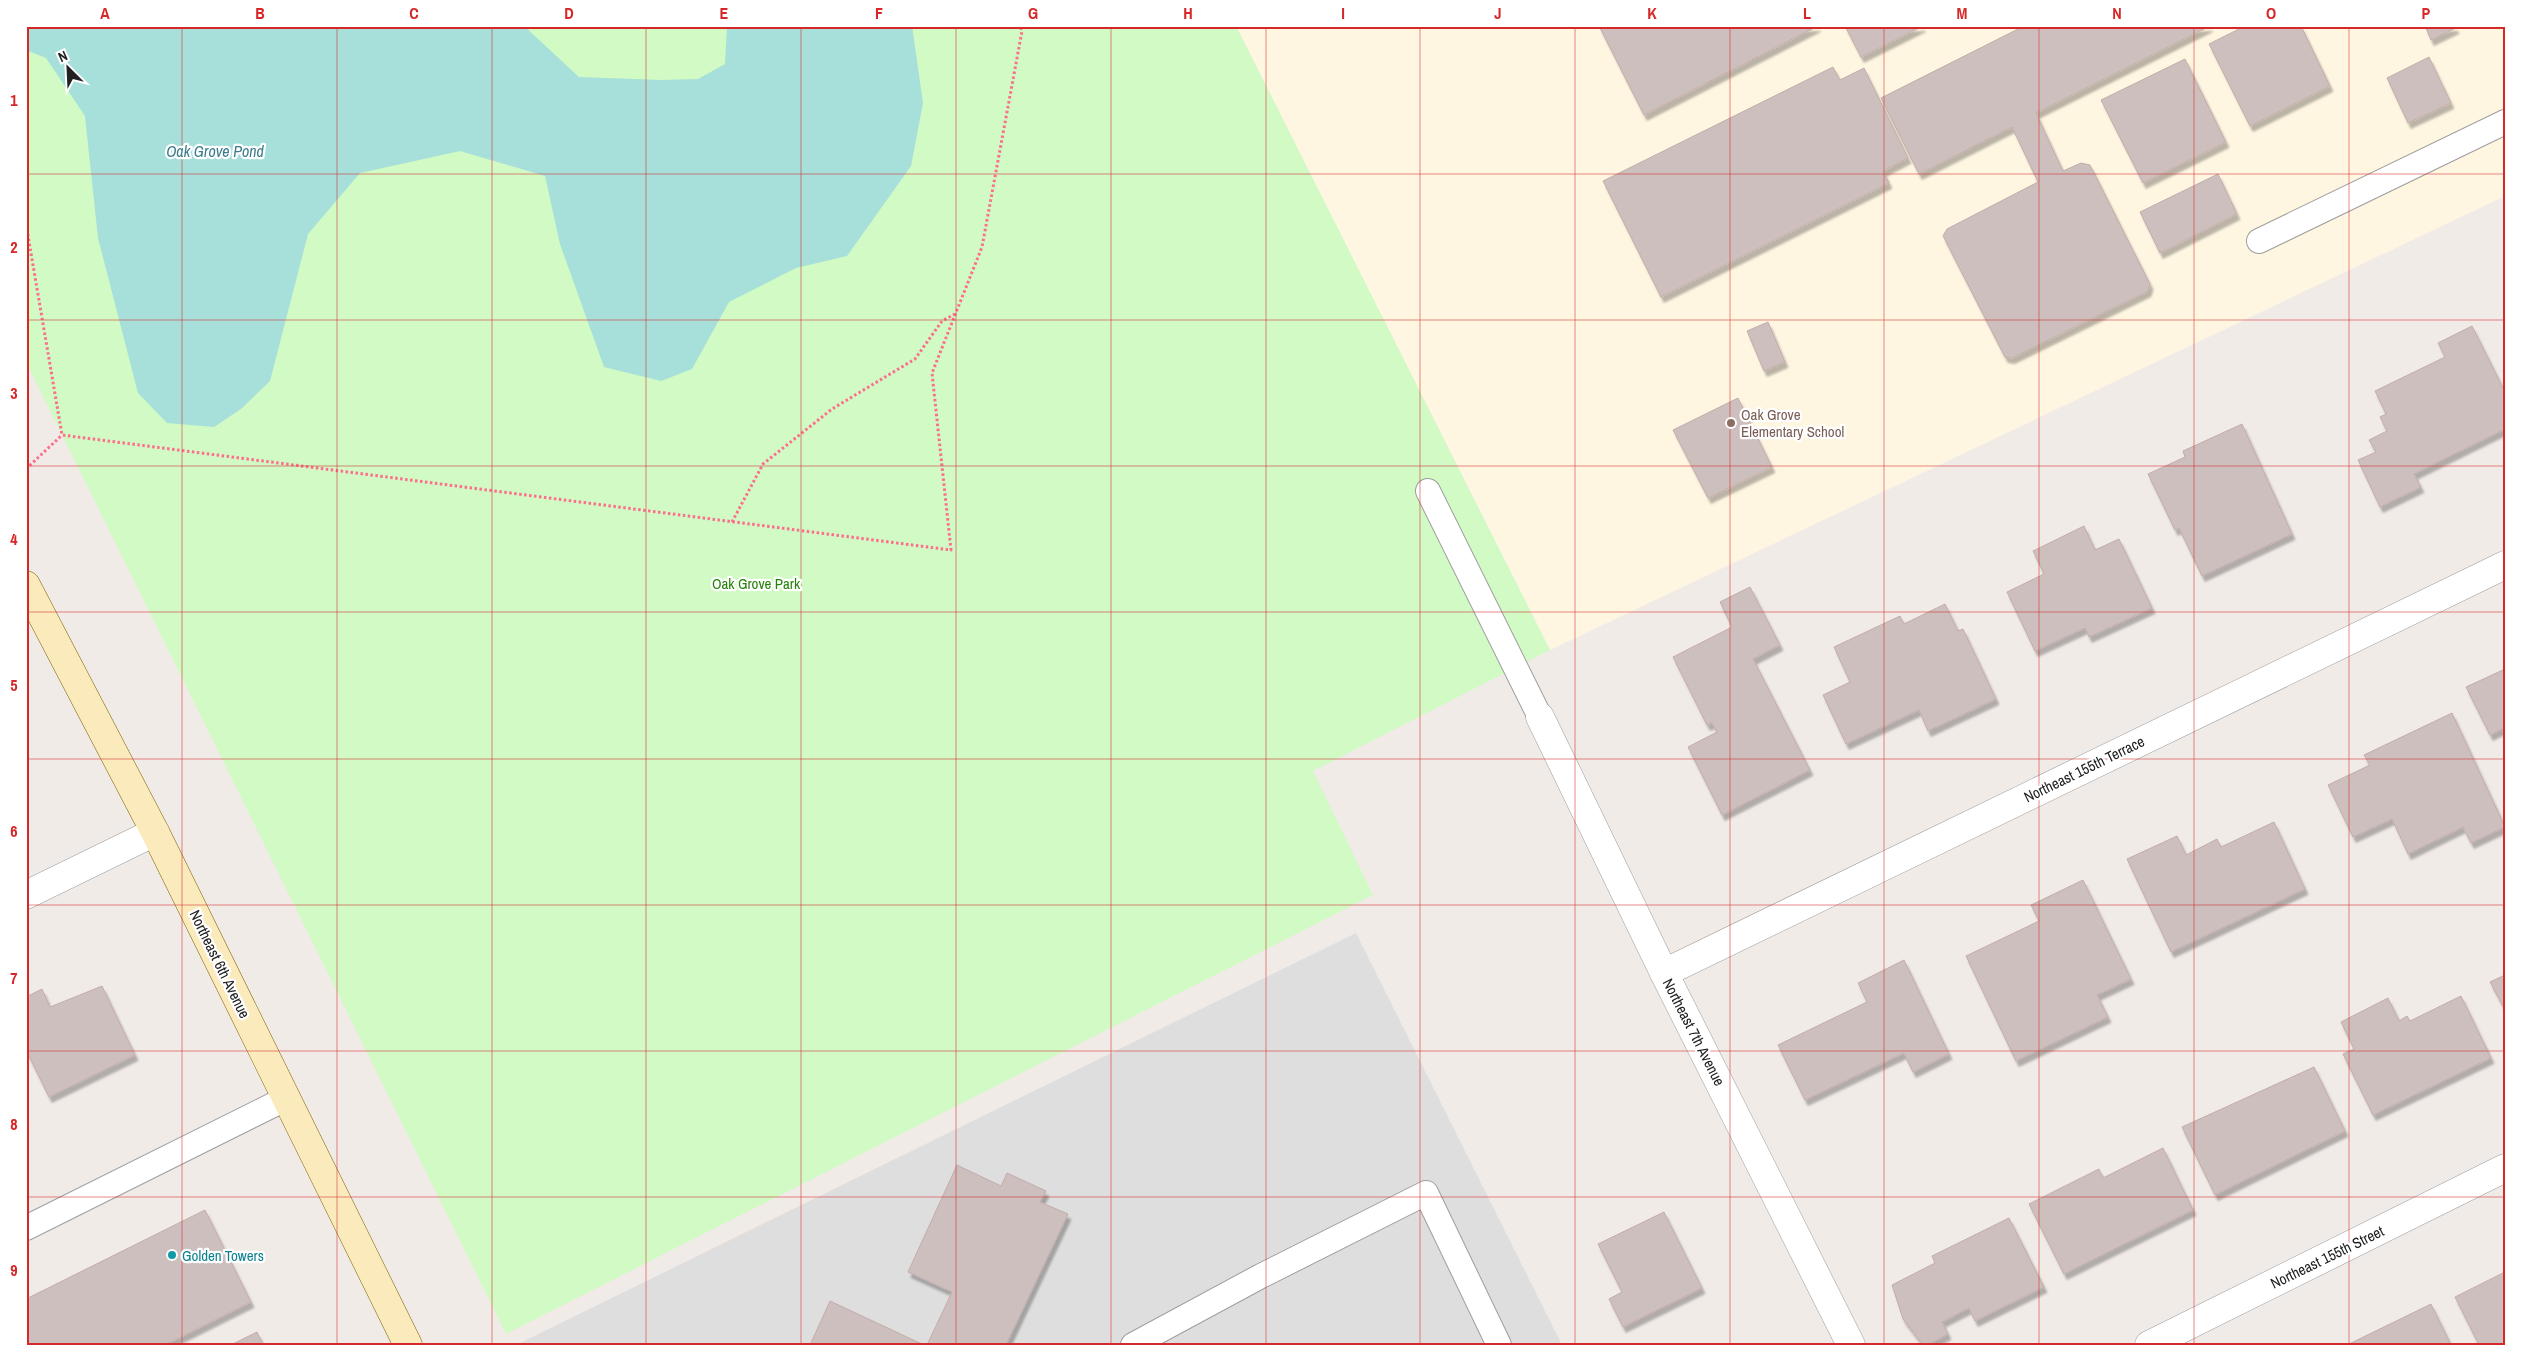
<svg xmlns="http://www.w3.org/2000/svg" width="2531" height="1371" font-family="'Archivo Narrow',sans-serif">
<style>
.residential{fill:#dfdede}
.education{fill:#fff6e2}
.park{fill:#d1fac5}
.water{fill:#a7dfda}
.building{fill:#cdbfbd;stroke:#c3aca9;filter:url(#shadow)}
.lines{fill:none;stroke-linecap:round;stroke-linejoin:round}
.service-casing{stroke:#9e9e9e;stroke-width:26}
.minor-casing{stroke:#9e9e9e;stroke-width:29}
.secondary-casing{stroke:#7c6304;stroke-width:29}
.path{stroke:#fc6e8b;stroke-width:3;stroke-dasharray:2.5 2.5;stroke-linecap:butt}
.service{stroke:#fff;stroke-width:24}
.minor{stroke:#fff;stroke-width:28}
.secondary{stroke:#fbeabc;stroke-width:28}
.grid{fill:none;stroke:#d62828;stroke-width:1;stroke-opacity:0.55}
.education-dot{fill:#8d6e63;stroke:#fff;stroke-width:2}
.culture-dot{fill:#0f9aa8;stroke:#fff;stroke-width:2}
.labels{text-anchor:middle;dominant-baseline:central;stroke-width:4.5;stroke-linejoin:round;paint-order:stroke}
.education-label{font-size:15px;fill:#785e54;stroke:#fff;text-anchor:start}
.park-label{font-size:15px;fill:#26830a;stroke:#fff}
.street-label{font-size:15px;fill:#212121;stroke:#fff}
.culture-label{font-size:15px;fill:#0d838f;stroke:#fff;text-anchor:start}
.water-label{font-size:16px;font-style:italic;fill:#3c7c8a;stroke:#fff}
.neatline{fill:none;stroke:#d62828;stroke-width:2}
.grid-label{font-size:16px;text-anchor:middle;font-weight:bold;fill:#d62828}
</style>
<defs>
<filter id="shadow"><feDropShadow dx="3" dy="5.5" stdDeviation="1" flood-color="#0004"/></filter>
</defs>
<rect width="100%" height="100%" fill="#f1ebe7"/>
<!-- residential -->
<polygon class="residential" points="1356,933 1562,1345 516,1345"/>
<!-- education -->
<polygon class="education" points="1236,26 2505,26 2505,196 1550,650"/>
<!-- park -->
<polygon class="park" points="26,26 1236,26 1550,650 1313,771 1373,895 506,1334 26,362"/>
<!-- water -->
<polygon class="water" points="26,26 524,26 579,77 661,80 698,79 725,64 727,26 912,26 923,103 911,166 847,256 796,268 729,302 692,369 661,381 604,367 560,244 545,176 460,151 360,173 308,234 270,381 241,409 214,427 167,423 138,393 98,238 85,116 46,58 26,50"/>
<!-- building -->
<g class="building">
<polygon points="1599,26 1818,26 1644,115"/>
<polygon points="1845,26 1923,26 1861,57"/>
<polygon points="2024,26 2210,26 2036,113 2063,171 2081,163 2090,165 2150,284 2148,291 2012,358 2005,357 1943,236 1947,229 2038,182 2012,127 1919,174 1881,98"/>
<polygon points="2245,26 2301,26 2330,86 2250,126 2209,44"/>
<polygon points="2425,26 2455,26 2456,28 2431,40"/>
<polygon points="2429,57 2451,103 2408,123 2387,78"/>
<polygon points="2185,59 2226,142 2143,183 2101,100"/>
<polygon points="1833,67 1840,80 1864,68 1908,158 1883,171 1889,183 1661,297 1603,181"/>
<polygon points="2218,174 2237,214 2160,253 2140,212"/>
<polygon points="1768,322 1785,362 1764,371 1747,331"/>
<polygon points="2472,326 2505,392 2505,429 2414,474 2421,487 2380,507 2358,460 2376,452 2369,440 2387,431 2380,417 2386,414 2375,391 2445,357 2438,343"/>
<polygon points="1738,398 1772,467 1708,498 1673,430"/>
<polygon points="2242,424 2292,534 2202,576 2179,528 2175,530 2148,474 2185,457 2183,451"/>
<polygon points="2084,526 2095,550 2119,539 2152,608 2089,637 2085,628 2035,651 2007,592 2044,574 2033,551"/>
<polygon points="1750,587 1780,645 1753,659 1810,770 1722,815 1688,747 1717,732 1712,723 1707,725 1673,657 1732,627 1720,602"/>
<polygon points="1945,604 1958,631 1963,629 1996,699 1928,731 1919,710 1846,744 1823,695 1850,682 1834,647 1900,616 1904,624"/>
<polygon points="2505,669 2505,735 2502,729 2490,735 2466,687"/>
<polygon points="2452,713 2505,827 2471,843 2463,827 2408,854 2392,819 2353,837 2328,785 2370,765 2364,755"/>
<polygon points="2274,822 2305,889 2171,952 2127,859 2177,836 2186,855 2217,839 2221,847"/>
<polygon points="2083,880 2131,979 2097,995 2108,1017 2016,1061 1966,956 2039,921 2031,905"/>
<polygon points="1904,960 1949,1054 1913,1072 1904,1053 1805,1100 1778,1045 1867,1002 1858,983"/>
<polygon points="2505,975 2505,1010 2490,982"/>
<polygon points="102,986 135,1055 49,1097 26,1050 26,997 42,989 50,1007"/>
<polygon points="2461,996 2491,1058 2373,1115 2343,1054 2354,1049 2341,1022 2388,998 2399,1021 2407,1016 2410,1021"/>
<polygon points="2314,1067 2345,1131 2215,1195 2182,1127"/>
<polygon points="2163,1148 2193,1210 2064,1274 2029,1204 2099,1169 2103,1178"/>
<polygon points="957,1165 1001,1186 1007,1173 1046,1191 1040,1202 1068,1214 1006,1345 927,1345 952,1292 908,1272"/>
<polygon points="205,1210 251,1302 165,1345 26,1345 26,1299"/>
<polygon points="1664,1212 1702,1288 1623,1327 1609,1299 1622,1292 1598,1244"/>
<polygon points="2009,1218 2044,1287 1975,1321 1969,1308 1942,1322 1948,1334 1928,1345 1923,1345 1903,1319 1892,1285 1935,1263 1932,1256"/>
<polygon points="2505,1272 2505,1345 2479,1345 2455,1297"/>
<polygon points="830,1301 924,1345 810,1345"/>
<polygon points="2431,1304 2451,1345 2347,1345"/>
<polygon points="257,1332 263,1345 231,1345"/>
</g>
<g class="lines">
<!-- service casing -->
<g class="service-casing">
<g id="service">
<polyline points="2259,241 2505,122"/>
<polyline points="1428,491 1540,717"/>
<polyline points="26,1228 287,1098"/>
<polyline points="1133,1345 1261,1276 1426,1193 1499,1345"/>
</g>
</g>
<!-- minor casing -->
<g class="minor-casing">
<g id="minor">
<polyline points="1540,717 1664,973 1851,1345"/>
<polyline points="26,895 155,832"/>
<polyline points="1664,973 2505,565"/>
<polyline points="2149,1345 2505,1168"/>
</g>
</g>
<!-- secondary casing -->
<g class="secondary-casing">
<polyline id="secondary" points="26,585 155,832 408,1345"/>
</g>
<!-- path -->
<g class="path">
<polyline points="26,224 62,435 951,550 932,373 982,247 1022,31 1020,26"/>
<polyline points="26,469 62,435"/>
<polyline points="732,522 763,464 832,409 915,359 942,321 955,314"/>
</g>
<!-- service -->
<use href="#service" class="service"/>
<!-- minor -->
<use href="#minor" class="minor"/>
<!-- secondary -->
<use href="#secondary" class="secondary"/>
</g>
<!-- grid -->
<path class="grid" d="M182 26V1345M337 26V1345M492 26V1345M646 26V1345M801 26V1345M956 26V1345M1111 26V1345M1266 26V1345M1420 26V1345M1575 26V1345M1730 26V1345M1884 26V1345M2039 26V1345M2194 26V1345M2349 26V1345M26 174H2505M26 320H2505M26 466H2505M26 612H2505M26 759H2505M26 905H2505M26 1051H2505M26 1197H2505"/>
<!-- markers -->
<circle class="education-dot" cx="1731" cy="423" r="5"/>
<circle class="culture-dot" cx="172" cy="1255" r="5"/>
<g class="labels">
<!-- education labels -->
<g class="education-label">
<text x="1741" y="414">Oak Grove<tspan x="1741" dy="17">Elementary School</tspan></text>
</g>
<!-- park labels -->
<g class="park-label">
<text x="756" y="583">Oak Grove Park</text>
</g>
<!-- street labels -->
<g class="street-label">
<text transform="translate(2084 769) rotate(-26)">Northeast 155th Terrace</text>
<text transform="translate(220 964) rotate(64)">Northeast 6th Avenue</text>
<text transform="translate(1694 1032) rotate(63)">Northeast 7th Avenue</text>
<text transform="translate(2327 1257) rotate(-26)">Northeast 155th Street</text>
</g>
<!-- culture labels -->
<g class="culture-label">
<text x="182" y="1255">Golden Towers</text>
</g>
<!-- water labels -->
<g class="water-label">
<text x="215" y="151">Oak Grove Pond</text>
</g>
</g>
<!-- border -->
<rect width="2531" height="1371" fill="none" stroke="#ffffff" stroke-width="55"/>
<!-- north arrow -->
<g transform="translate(68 68) rotate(336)" stroke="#ffffff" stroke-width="4" paint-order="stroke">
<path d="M0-4L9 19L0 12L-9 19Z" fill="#212121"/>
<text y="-8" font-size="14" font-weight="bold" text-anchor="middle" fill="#212121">N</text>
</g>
<rect x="28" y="28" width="2476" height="1316" class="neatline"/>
<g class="grid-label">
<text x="105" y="19">A</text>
<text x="260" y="19">B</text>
<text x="414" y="19">C</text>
<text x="569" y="19">D</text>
<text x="724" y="19">E</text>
<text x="879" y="19">F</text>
<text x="1033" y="19">G</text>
<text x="1188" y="19">H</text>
<text x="1343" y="19">I</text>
<text x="1498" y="19">J</text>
<text x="1652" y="19">K</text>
<text x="1807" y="19">L</text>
<text x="1962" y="19">M</text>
<text x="2117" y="19">N</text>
<text x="2271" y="19">O</text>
<text x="2426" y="19">P</text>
<text x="14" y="106">1</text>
<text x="14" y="253">2</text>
<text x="14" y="399">3</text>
<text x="14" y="545">4</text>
<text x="14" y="691">5</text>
<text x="14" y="837">6</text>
<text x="14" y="984">7</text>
<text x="14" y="1130">8</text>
<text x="14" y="1276">9</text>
</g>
</svg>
